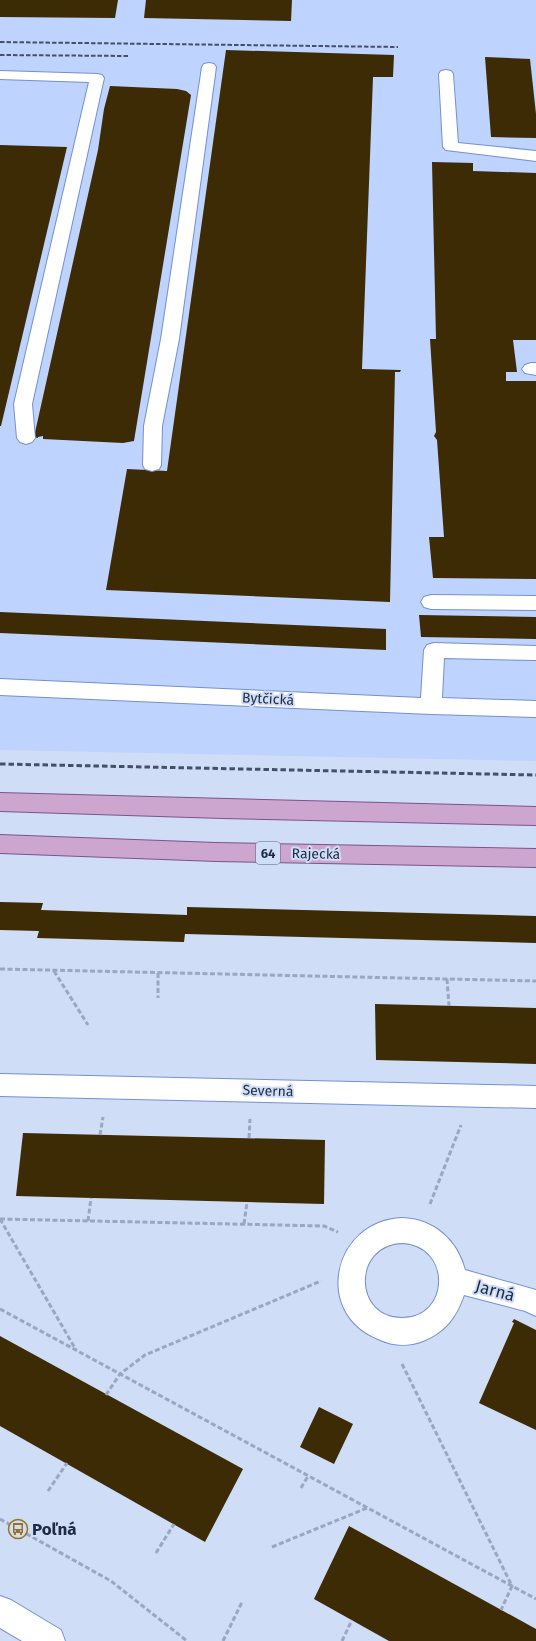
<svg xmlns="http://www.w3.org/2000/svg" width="536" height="1641" font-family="'Fira Sans',sans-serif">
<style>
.built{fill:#bed3fe}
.building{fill:#3c2b04}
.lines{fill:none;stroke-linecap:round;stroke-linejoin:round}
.minor-casing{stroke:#7490cd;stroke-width:2}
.major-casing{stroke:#7a548a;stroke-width:2}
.path{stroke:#9ba7c1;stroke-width:3;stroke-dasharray:5 2.5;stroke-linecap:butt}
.minor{fill:#fff;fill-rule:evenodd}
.major{fill:#cda6d0;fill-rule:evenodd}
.rail-far1{stroke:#435068;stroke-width:2;stroke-dasharray:4.5 2;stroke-linecap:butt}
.rail{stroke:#435068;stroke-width:3;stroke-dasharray:5.5 3;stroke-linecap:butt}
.labels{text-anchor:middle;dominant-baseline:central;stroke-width:4;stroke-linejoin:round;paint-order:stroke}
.shield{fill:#d0ddf7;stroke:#546079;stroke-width:1}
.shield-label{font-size:13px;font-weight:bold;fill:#1f2b43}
.street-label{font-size:14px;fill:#1f2b43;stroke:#d0ddf7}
.near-street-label{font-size:17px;fill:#1f2b43;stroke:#d0ddf7}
.near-poi-label{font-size:17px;font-weight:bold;fill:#1f2b43;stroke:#d0ddf7;text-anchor:start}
</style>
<rect width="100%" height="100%" fill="#d0ddf7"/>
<!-- built -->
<polygon class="built" points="0,0 536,0 536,761 0,750"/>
<!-- building -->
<g class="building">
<polygon points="0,0 118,0 115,18 0,17"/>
<polygon points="146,0 292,0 291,21 144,18"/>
<polygon points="226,50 394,55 393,77 373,77 362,369 401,370 400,372 395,372 390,602 106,590 127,469 167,471"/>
<polygon points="485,57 530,59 536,114 536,138 491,137"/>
<polygon points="110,86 177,89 186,91 191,95 134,441 123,443 43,439 43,436 38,437 38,438 34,437 98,150 104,109"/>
<polygon points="0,145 67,147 1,426 0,426"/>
<polygon points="432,162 473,163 473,171 536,173 536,340 513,340 517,372 506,372 506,381 536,381 536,579 433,578 429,537 444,537 437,440 434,436 436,432 430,339 436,339"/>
<polygon points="0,612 386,629 386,650 0,633"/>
<polygon points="419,615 536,617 536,639 421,637"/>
<polygon points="0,902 43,903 41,910 187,915 187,907 536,916 536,943 185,934 184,942 37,938 39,931 0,930"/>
<polygon points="375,1004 536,1008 536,1064 376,1060"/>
<polygon points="23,1133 325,1140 324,1204 16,1196"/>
<polygon points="514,1319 536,1330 536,1430 479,1403 514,1323 512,1322"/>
<polygon points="0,1336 243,1469 205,1542 0,1426"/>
<polygon points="319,1407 353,1424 334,1464 300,1447"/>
<polygon points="349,1526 536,1629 536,1641 389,1641 314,1599"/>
</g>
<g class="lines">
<!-- minor casing -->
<g class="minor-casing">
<g id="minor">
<polygon points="209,63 214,64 216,67 179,339 162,426 161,465 159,469 152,471 145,469 143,465 144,426 161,339 202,67 204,64"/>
<polygon points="446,70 451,71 453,74 458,143 536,151 536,161 446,150 443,147 439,74 441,71"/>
<polygon points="0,71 97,74 102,75 104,78 32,404 35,438 32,442 26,444 20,442 17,438 14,404 89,82 0,79"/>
<polygon points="531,363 536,363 536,375 525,373 522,369 525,365"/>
<polygon points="431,595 536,596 536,610 431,609 424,607 421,602 424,597"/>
<polygon points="434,643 536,646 536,660 444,658 442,698 536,701 536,717 431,714 0,695 0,679 421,698 424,650 427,645"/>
<polygon points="0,1074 536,1086 536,1108 0,1096"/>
<path d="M402 1218C434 1219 457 1240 465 1270L536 1290V1316L525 1311 464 1295C456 1318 445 1332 423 1341 407 1347 393 1346 378 1339 313 1313 333 1221 402 1218ZM402 1243C452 1245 451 1318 402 1318 353 1318 352 1245 402 1243Z"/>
<polygon points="0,1596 11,1600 61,1630 65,1641 22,1641 0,1628"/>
</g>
</g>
<!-- major casing -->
<g class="major-casing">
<g id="major">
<polygon points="0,793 536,807 536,825 222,818 0,811"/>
<polygon points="0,835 216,843 536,849 536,867 216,861 0,853"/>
</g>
</g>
<!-- path -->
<g class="path">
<polyline points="0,969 536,981"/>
<polyline points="54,971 88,1025"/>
<polyline points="158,973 158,998"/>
<polyline points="447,979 449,1006"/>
<polyline points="100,1135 103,1117"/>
<polyline points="249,1138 250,1119"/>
<polyline points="430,1204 461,1125"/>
<polyline points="0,1219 324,1226 338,1232"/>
<polyline points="0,1219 76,1350"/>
<polyline points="88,1221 91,1198"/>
<polyline points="244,1224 247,1202"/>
<polyline points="0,1309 536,1599"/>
<polyline points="402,1364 512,1586 501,1610"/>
<polyline points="106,1395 120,1374 145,1355 321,1281"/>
<polyline points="301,1488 308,1476"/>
<polyline points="48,1491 67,1463"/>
<polyline points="0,1519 111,1581 187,1641"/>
<polyline points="272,1547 367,1508"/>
<polyline points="156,1553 174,1524"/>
<polyline points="223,1641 242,1602"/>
<polyline points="342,1641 352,1620"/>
</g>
<!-- minor -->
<use href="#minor" class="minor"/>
<!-- major -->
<use href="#major" class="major"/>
<!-- rail-far1 -->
<g class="rail-far1">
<polyline points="0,42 398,47"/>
<polyline points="0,55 128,56"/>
</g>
<!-- rail -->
<polyline class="rail" points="0,764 536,775"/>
</g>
<!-- icons -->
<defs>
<g id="bus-ring" transform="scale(1)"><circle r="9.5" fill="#d0ddf7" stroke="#97731d" stroke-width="1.5"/><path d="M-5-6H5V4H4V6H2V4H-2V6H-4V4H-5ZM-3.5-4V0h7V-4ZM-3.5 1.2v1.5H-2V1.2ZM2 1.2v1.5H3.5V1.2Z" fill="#97731d"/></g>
</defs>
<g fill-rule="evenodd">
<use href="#bus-ring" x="18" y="1529"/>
</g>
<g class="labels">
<!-- shield labels -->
<rect class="shield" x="256" y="842" width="24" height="22" rx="3"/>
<g class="shield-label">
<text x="268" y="853">64</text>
</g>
<!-- street labels -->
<g class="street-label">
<text transform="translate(268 699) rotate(3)">Bytčická</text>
<text transform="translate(316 854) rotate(1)">Rajecká</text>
<text transform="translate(268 1091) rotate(2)">Severná</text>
</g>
<!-- near-street labels -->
<g class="near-street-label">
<text transform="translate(495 1291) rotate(15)">Jarná</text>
</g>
<!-- near-poi labels -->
<g class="near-poi-label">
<text x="32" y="1529">Poľná</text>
</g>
</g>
</svg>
